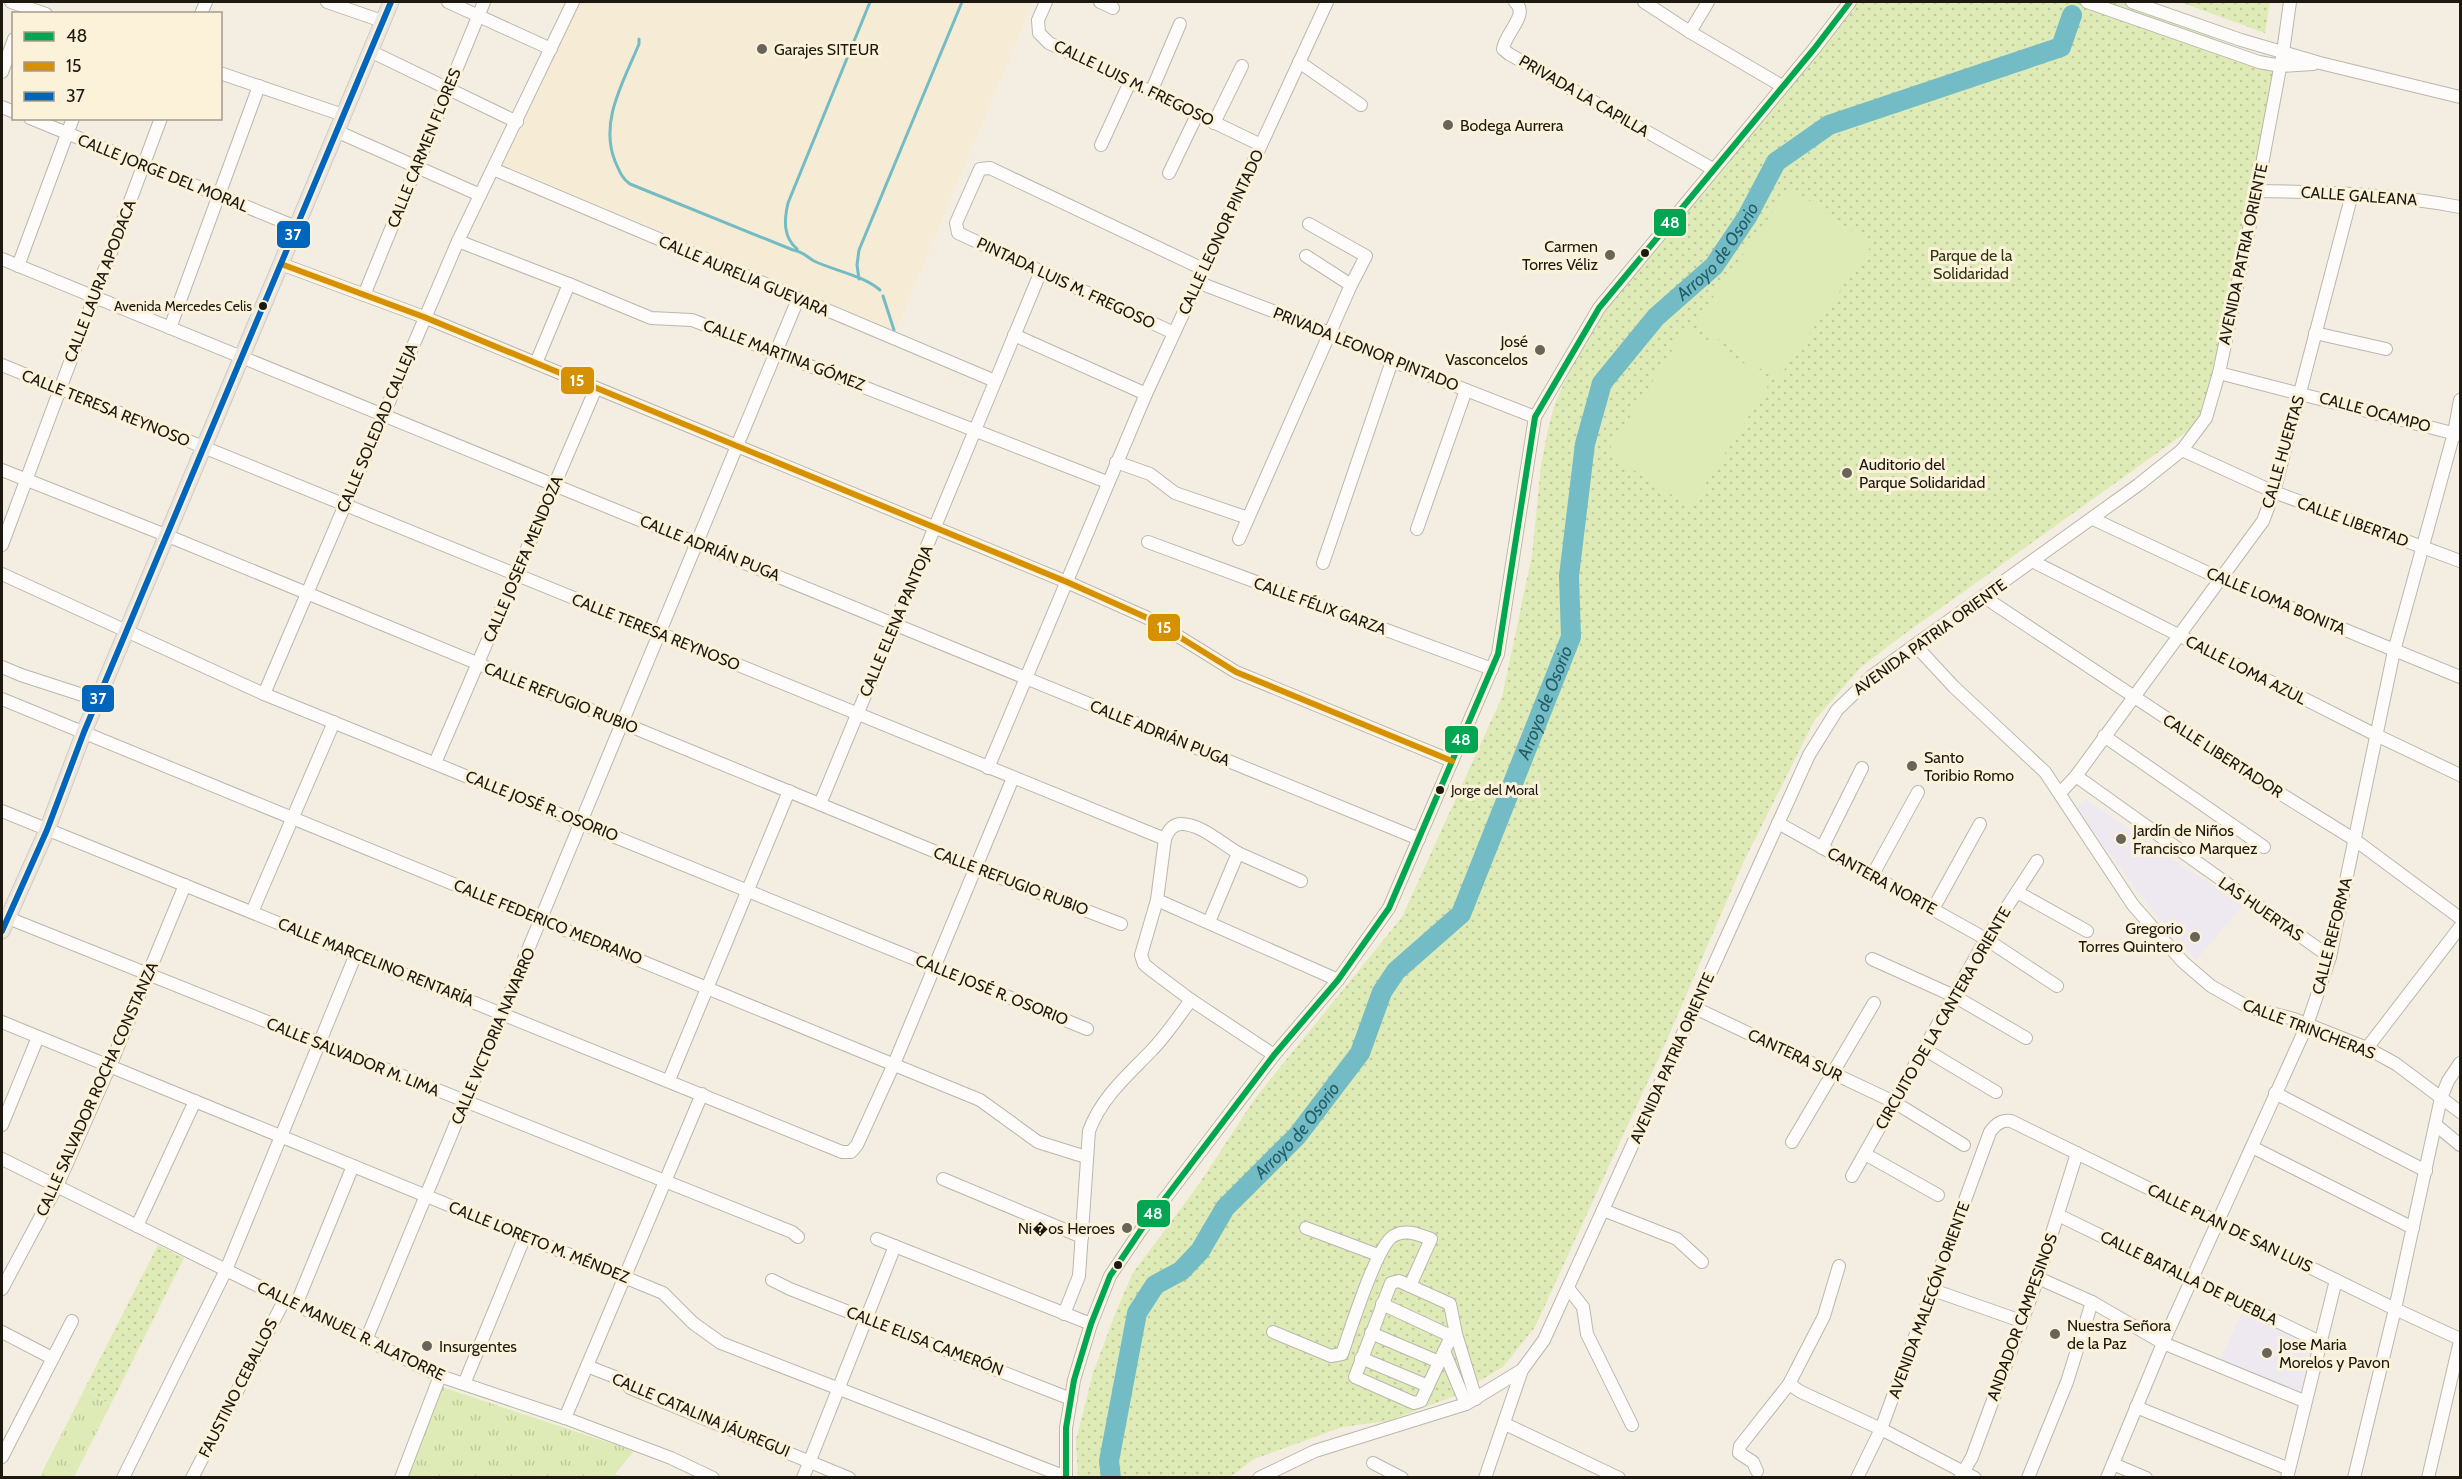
<svg xmlns="http://www.w3.org/2000/svg" width="2462" height="1479" font-family="Cabin,sans-serif">
<style>
.built{fill:#f6ecd5}
.education{fill:#eee9f0}
.grass{fill:url(#grass-tufts)}
.park{fill:url(#park-dots)}
.garden{fill:#dfebb7}
.lines{fill:none;stroke-linecap:round;stroke-linejoin:round}
.stream{stroke:#74bcc5;stroke-width:3}
.river{stroke:#74bcc5;stroke-width:20}
.minor-casing{stroke:#bbb6ad;stroke-width:14}
.major-casing{stroke:#cecbc5;stroke-width:17}
.minor{stroke:#fdfcfb;stroke-width:12}
.major{stroke:#ebe6df;stroke-width:15}
.bus-1-casing{stroke:#fcf2da;stroke-width:10}
.bus-2-casing{stroke:#fcf2da;stroke-width:10}
.bus-3-casing{stroke:#fcf2da;stroke-width:10}
.bus-1{stroke:#00a651;stroke-width:6}
.bus-2{stroke:#d69103;stroke-width:6}
.bus-3{stroke:#0065bd;stroke-width:6}
.poi-dot{fill:#68645a;stroke:#fcf2da;stroke-width:2}
.bus-dot{fill:#1d1911;stroke:#fcf2da;stroke-width:2}
.labels{text-anchor:middle;dominant-baseline:central;stroke-width:6;stroke-linejoin:round;paint-order:stroke}
.bus-label{font-size:14px;fill:#1d1911;stroke:#fcf2da;text-anchor:end}
.poi-label{font-size:16px;fill:#1d1911;stroke:#fcf2da;text-anchor:start}
.street-label{font-size:16px;fill:#1d1911;stroke:#fcf2da}
.park-label{font-size:16px;fill:#2d3812;stroke:#fcf2da}
.water-label{font-size:18px;font-style:italic;fill:#235d66;stroke:#fcf2da}
.line-badge{stroke:#fcf2da;stroke-width:2}
.badge-label{font-size:16px;text-anchor:middle;font-weight:bold;fill:#fff}
</style>
<defs>
<pattern id="grass-tufts" width="24" height="20" patternUnits="userSpaceOnUse" patternTransform="scale(1.5)"><rect width="24" height="20" fill="#dfebb7"/><path d="M3 7l-1-3M5 7V3M7 7l1-3M15 17l-1-3M17 17v-4M19 17l1-3" fill="none" stroke="#bfc99c"/></pattern>
<pattern id="park-dots" width="8" height="8" patternUnits="userSpaceOnUse" patternTransform="scale(1.5)"><rect width="8" height="8" fill="#dfebb7"/><path d="M2 2h.1M6 6h.1" fill="none" stroke="#bfc99c" stroke-width="1.8" stroke-linecap="round"/></pattern>
</defs>
<rect width="100%" height="100%" fill="#f4eee2"/>
<!-- built -->
<polygon class="built" points="580,2 1033,2 896,331 497,162 533,102"/>
<!-- education -->
<g class="education">
<polygon points="2086,799 2185,868 2244,904 2196,960 2154,913 2076,809"/>
<polygon points="2242,1312 2314,1343 2300,1393 2219,1363"/>
</g>
<!-- grass -->
<g class="grass">
<polygon points="442,1387 634,1451 615,1474 623,1477 406,1478"/>
<polygon points="84,1390 111,1404 74,1477 39,1478"/>
</g>
<!-- park -->
<g class="park">
<polygon points="1846,2 2127,2 2281,66 2206,418 1899,638 1860,668 1814,721 1744,861 1666,1042 1535,1327 1503,1367 1452,1397 1388,1421 1342,1427 1254,1459 1230,1477 1078,1478 1076,1440 1093,1373 1117,1309 1133,1273 1199,1184 1256,1097 1402,917 1502,697 1532,555 1541,465 1548,429 1554,406 1588,328"/>
<polygon points="2180,2 2270,2 2265,33"/>
<polygon points="158,1245 184,1258 111,1404 84,1390"/>
</g>
<!-- garden -->
<g class="garden">
<polygon points="1790,187 1872,245 1777,380 1695,323"/>
<polygon points="1687,327 1771,381 1691,507 1607,453"/>
</g>
<g class="lines">
<!-- stream -->
<g class="stream">
<path d="M639 39V44C624 81 599 121 615 161 619 170 622 179 630 184L793 250C802 251 807 257 814 261 835 271 862 275 880 290"/>
<path d="M797 249C783 237 784 220 788 203L870 2"/>
<polyline points="859,279 857,265 859,250 962,2"/>
<polyline points="883,296 894,330"/>
</g>
<!-- river -->
<path class="river" id="s1" d="M1111 1478 1109 1461 1137 1313 1155 1285 1181 1271 1200 1251 1225 1208 1297 1136 1360 1053 1382 992 1396 971 1461 914 1571 637 1569 576 1585 444 1602 383 1656 317 1714 266 1747 217 1776 162 1829 125 2061 47 2072 15"/>
<!-- minor casing -->
<g class="minor-casing">
<g id="minor">
<polyline points="11,2 46,14"/>
<polyline points="327,2 382,21"/>
<polyline points="448,2 551,49"/>
<polyline points="1046,2 1038,20 1039,33 1049,43 1261,145"/>
<polyline points="1100,2 1113,8"/>
<path d="M1515 2C1530 14 1505 33 1503 49L1509 54 1713 169"/>
<polyline points="1644,2 1690,32 1782,86"/>
<polyline points="2087,2 2259,62 2281,66 2313,64"/>
<polyline points="2132,2 2241,40 2320,63 2460,97"/>
<polyline points="201,14 206,2"/>
<polyline points="1690,32 1708,2"/>
<polyline points="370,51 517,122"/>
<polyline points="1299,62 1361,105"/>
<polyline points="2,72 14,39"/>
<polyline points="220,73 343,115"/>
<polyline points="1151,92 1180,24"/>
<polyline points="2,107 14,112"/>
<polyline points="30,118 296,227"/>
<polyline points="1214,123 1242,66"/>
<polyline points="336,131 480,195"/>
<polyline points="1101,145 1130,82"/>
<polyline points="493,169 995,381"/>
<polyline points="1169,173 1197,115"/>
<path d="M2257 191C2325 192 2393 194 2460 207"/>
<polyline points="1309,224 1366,256 1351,285"/>
<polyline points="458,241 569,284 651,318 692,320 1107,482"/>
<polyline points="2,259 1419,839"/>
<polyline points="281,264 424,317 1067,582 1152,620 1236,672 1452,761"/>
<polyline points="18,266 73,118"/>
<polyline points="1197,282 1330,333 1392,361 1535,417"/>
<polyline points="364,295 484,2"/>
<polyline points="170,328 259,86"/>
<polyline points="1174,333 958,233 956,223 980,169 990,168 1203,269"/>
<polyline points="2315,333 2386,349"/>
<polyline points="1014,335 1146,394"/>
<polyline points="536,363 569,284"/>
<polyline points="2,365 1165,839"/>
<polyline points="2219,373 2460,435"/>
<polyline points="2182,450 2274,492 2460,561"/>
<polyline points="1116,462 1150,474 1175,493 1248,518"/>
<polyline points="2,470 168,536 975,868 1121,924"/>
<polyline points="2093,519 2221,579 2460,677"/>
<polyline points="1417,529 1466,390"/>
<polyline points="1239,539 1351,285 1306,256"/>
<polyline points="1148,542 1492,669"/>
<polyline points="2,545 161,118"/>
<polyline points="2034,562 2376,735 2460,775"/>
<polyline points="1323,563 1392,361"/>
<polyline points="2,574 264,694 1087,1029"/>
<polyline points="1984,597 2273,789 2355,840 2460,918"/>
<polyline points="1915,645 1954,687 2045,772 2133,905 2183,962 2211,986 2248,1007 2294,1019 2367,1048 2396,1064 2460,1112"/>
<polyline points="2,667 21,675 98,700"/>
<polyline points="264,694 458,241 573,2"/>
<polyline points="2,699 980,1100 1038,1142 1086,1157"/>
<polyline points="2104,736 2264,847"/>
<polyline points="435,763 596,388"/>
<polyline points="988,768 1146,394 1327,2"/>
<polyline points="2076,776 2330,957"/>
<polyline points="2060,793 2076,776 2263,521 2274,492 2352,194"/>
<polyline points="820,804 1041,271"/>
<polyline points="2,811 842,1152 851,1152 857,1145 894,1064 1013,778"/>
<polyline points="1778,823 1986,939 2057,986"/>
<polyline points="1822,848 1862,768"/>
<polyline points="1872,876 1918,792"/>
<polyline points="2017,892 2087,931"/>
<polyline points="1157,900 1338,980"/>
<polyline points="1933,909 1980,824"/>
<polyline points="252,912 334,722"/>
<polyline points="8,918 792,1232 798,1237"/>
<polyline points="1209,922 1238,853"/>
<polyline points="1872,959 1954,996 2026,1038"/>
<polyline points="1695,1008 1894,1102 1964,1145"/>
<polyline points="2,1022 663,1293 693,1323 721,1343 1066,1477"/>
<polyline points="2367,1048 2460,927"/>
<polyline points="1924,1049 1996,1092"/>
<path d="M1274 1055 1191 1000 1151 970 1144 964 1141 955 1157 900 1165 839C1168 831 1172 824 1181 824 1202 824 1223 845 1240 854 1260 863 1281 872 1301 881"/>
<polyline points="669,1080 789,791"/>
<polyline points="2275,1093 2426,1171"/>
<polyline points="2,1125 38,1037"/>
<polyline points="2436,1125 2460,1145"/>
<polyline points="1792,1142 1874,1003"/>
<polyline points="2252,1147 2413,1228"/>
<polyline points="1865,1154 1938,1195"/>
<polyline points="2,1159 440,1376 565,1418 671,1458 713,1478"/>
<polyline points="1852,1176 1986,939 2037,861"/>
<polyline points="943,1179 1082,1237"/>
<polyline points="1603,1210 1677,1239 1702,1262"/>
<polyline points="2058,1215 2320,1342"/>
<polyline points="137,1226 195,1101"/>
<polyline points="1306,1228 1378,1255"/>
<polyline points="877,1239 1091,1324"/>
<polyline points="2038,1278 2092,1302 2163,1343 2304,1401"/>
<polyline points="772,1280 790,1289 1071,1399"/>
<polyline points="1568,1288 1583,1307 1587,1334 1632,1425"/>
<polyline points="2,1289 57,1186 110,1066 185,885"/>
<polyline points="1933,1290 2021,1321"/>
<polyline points="1382,1304 1451,1336"/>
<polyline points="296,1305 353,1166"/>
<path d="M1064 1314 1079 1276 1089 1131C1101 1098 1127 1076 1151 1051 1166 1036 1178 1017 1191 1000"/>
<polyline points="1455,1328 1421,1401 1414,1403 1355,1377 1391,1283 1399,1281 1450,1304 1456,1334 1476,1399"/>
<polyline points="2,1332 52,1358"/>
<path d="M1273 1332 1331 1356 1342 1354C1350 1332 1377 1242 1395 1235 1407 1229 1419 1235 1431 1239L1410 1286"/>
<polyline points="1371,1333 1439,1362"/>
<polyline points="366,1340 798,299"/>
<polyline points="1444,1351 1466,1404"/>
<polyline points="1361,1358 1428,1386"/>
<polyline points="587,1366 625,1381 630,1388 849,1478"/>
<polyline points="464,1384 525,1236"/>
<polyline points="1789,1384 1801,1392 1881,1429 1975,1478"/>
<polyline points="2136,1407 2289,1469"/>
<polyline points="565,1418 702,1094"/>
<polyline points="1505,1424 1619,1478"/>
<polyline points="2,1457 72,1321"/>
<polyline points="1373,1463 1402,1478"/>
<polyline points="2113,1464 2146,1478"/>
<polyline points="1757,1471 1753,1462 1739,1453 1740,1446 1789,1384 1824,1316 1839,1266"/>
<polyline points="123,1478 226,1270 356,954"/>
<polyline points="192,1478 285,1299"/>
<polyline points="401,1478 440,1376"/>
<polyline points="803,1478 895,1246"/>
<polyline points="1066,1478 1066,1428 1074,1380 1091,1324 1110,1276 1141,1230 1274,1055 1338,980 1389,908 1498,654 1535,417 1599,308 1814,49 1850,2"/>
<polyline points="1259,1478 1315,1451 1466,1404 1522,1370"/>
<polyline points="1485,1478 1522,1370 1544,1340 1809,755 1837,710 1872,676 2138,485 2182,450 2206,418 2219,373 2257,191 2283,52 2290,2"/>
<path d="M1857 1478 1881 1429 1990 1132C1996 1124 2001 1120 2011 1121L2395 1309 2460 1339"/>
<polyline points="1960,1478 1972,1457 2038,1278 2077,1153"/>
<polyline points="2028,1478 2067,1382 2092,1302"/>
<polyline points="2107,1478 2166,1336 2307,1025 2330,957 2394,651 2454,433 2460,400"/>
<polyline points="2287,1478 2336,1280"/>
<polyline points="2354,1478 2395,1309 2441,1098 2448,1081 2460,1063"/>
<polyline points="2428,1478 2460,1341"/>
</g>
</g>
<!-- major casing -->
<g class="major-casing">
<polyline id="major" points="2,931 47,830 84,732 391,2"/>
</g>
<!-- minor -->
<use href="#minor" class="minor"/>
<!-- major -->
<use href="#major" class="major"/>
<!-- bus-1 casing -->
<g class="bus-1-casing">
<polyline id="bus-1" points="1066,1478 1066,1428 1074,1380 1091,1324 1110,1276 1141,1230 1274,1055 1338,980 1389,908 1498,654 1535,417 1599,308 1814,49 1850,2"/>
</g>
<!-- bus-2 casing -->
<g class="bus-2-casing">
<polyline id="bus-2" points="281,264 424,317 1067,582 1152,620 1236,672 1452,761"/>
</g>
<!-- bus-3 casing -->
<g class="bus-3-casing">
<polyline id="bus-3" points="2,931 47,830 84,732 391,2"/>
</g>
<!-- bus-1 -->
<use href="#bus-1" class="bus-1"/>
<!-- bus-2 -->
<use href="#bus-2" class="bus-2"/>
<!-- bus-3 -->
<use href="#bus-3" class="bus-3"/>
</g>
<!-- markers -->
<g class="poi-dot">
<circle cx="762" cy="49" r="6"/>
<circle cx="1448" cy="125" r="6"/>
<circle cx="1610" cy="255" r="6"/>
<circle cx="1540" cy="350" r="6"/>
<circle cx="1847" cy="473" r="6"/>
<circle cx="1912" cy="766" r="6"/>
<circle cx="2121" cy="839" r="6"/>
<circle cx="2195" cy="937" r="6"/>
<circle cx="1127" cy="1228" r="6"/>
<circle cx="2055" cy="1334" r="6"/>
<circle cx="427" cy="1346" r="6"/>
<circle cx="2267" cy="1353" r="6"/>
</g>
<g class="bus-dot">
<circle cx="1645" cy="253" r="5"/>
<circle cx="263" cy="306" r="5"/>
<circle cx="1440" cy="790" r="5"/>
<circle cx="1118" cy="1265" r="5"/>
</g>
<g class="labels">
<!-- bus labels -->
<g class="bus-label">
<text x="252" y="306">Avenida Mercedes Celis</text>
<text x="1451" y="790" text-anchor="start">Jorge del Moral</text>
</g>
<!-- poi labels -->
<g class="poi-label">
<text x="774" y="49">Garajes SITEUR</text>
<text x="1460" y="125">Bodega Aurrera</text>
<text x="1598" y="246" text-anchor="end">Carmen<tspan x="1598" dy="18">Torres Véliz</tspan></text>
<text x="1528" y="341" text-anchor="end">José<tspan x="1528" dy="18">Vasconcelos</tspan></text>
<text x="1859" y="464">Auditorio del<tspan x="1859" dy="18">Parque Solidaridad</tspan></text>
<text x="1924" y="757">Santo<tspan x="1924" dy="18">Toribio Romo</tspan></text>
<text x="2133" y="830">Jardín de Niños<tspan x="2133" dy="18">Francisco Marquez</tspan></text>
<text x="2183" y="928" text-anchor="end">Gregorio<tspan x="2183" dy="18">Torres Quintero</tspan></text>
<text x="1115" y="1228" text-anchor="end">Ni�os Heroes</text>
<text x="2067" y="1325">Nuestra Señora<tspan x="2067" dy="18">de la Paz</tspan></text>
<text x="2279" y="1344">Jose Maria<tspan x="2279" dy="18">Morelos y Pavon</tspan></text>
<text x="439" y="1346">Insurgentes</text>
</g>
<!-- street labels -->
<g class="street-label">
<text transform="translate(1134 83) rotate(26)">CALLE LUIS M. FREGOSO</text>
<text transform="translate(1584 96) rotate(30)">PRIVADA LA CAPILLA</text>
<text transform="translate(424 148) rotate(-68)">CALLE CARMEN FLORES</text>
<text transform="translate(163 173) rotate(22)">CALLE JORGE DEL MORAL</text>
<text transform="translate(2359 196) rotate(4)">CALLE GALEANA</text>
<text transform="translate(1221 232) rotate(-65)">CALLE LEONOR PINTADO</text>
<text transform="translate(2243 254) rotate(-78)">AVENIDA PATRIA ORIENTE</text>
<text transform="translate(744 276) rotate(23)">CALLE AURELIA GUEVARA</text>
<text transform="translate(100 281) rotate(-69)">CALLE LAURA APODACA</text>
<text transform="translate(1066 283) rotate(25)">PINTADA LUIS M. FREGOSO</text>
<text transform="translate(1366 349) rotate(22)">PRIVADA LEONOR PINTADO</text>
<text transform="translate(784 355) rotate(21)">CALLE MARTINA GÓMEZ</text>
<text transform="translate(106 408) rotate(22)">CALLE TERESA REYNOSO</text>
<text transform="translate(2375 412) rotate(15)">CALLE OCAMPO</text>
<text transform="translate(377 428) rotate(-67)">CALLE SOLEDAD CALLEJA</text>
<text transform="translate(2283 452) rotate(-74)">CALLE HUERTAS</text>
<text transform="translate(2353 522) rotate(20)">CALLE LIBERTAD</text>
<text transform="translate(710 548) rotate(22)">CALLE ADRIÁN PUGA</text>
<text transform="translate(523 559) rotate(-67)">CALLE JOSEFA MENDOZA</text>
<text transform="translate(2276 601) rotate(23)">CALLE LOMA BONITA</text>
<text transform="translate(1320 606) rotate(20)">CALLE FÉLIX GARZA</text>
<text transform="translate(896 621) rotate(-67)">CALLE ELENA PANTOJA</text>
<text transform="translate(656 632) rotate(22)">CALLE TERESA REYNOSO</text>
<text transform="translate(1930 637) rotate(-36)">AVENIDA PATRIA ORIENTE</text>
<text transform="translate(2246 670) rotate(27)">CALLE LOMA AZUL</text>
<text transform="translate(561 698) rotate(22)">CALLE REFUGIO RUBIO</text>
<text transform="translate(1160 733) rotate(22)">CALLE ADRIÁN PUGA</text>
<text transform="translate(2223 756) rotate(33)">CALLE LIBERTADOR</text>
<text transform="translate(542 806) rotate(22)">CALLE JOSÉ R. OSORIO</text>
<text transform="translate(1011 881) rotate(21)">CALLE REFUGIO RUBIO</text>
<text transform="translate(1882 881) rotate(29)">CANTERA NORTE</text>
<text transform="translate(2261 909) rotate(35)">LAS HUERTAS</text>
<text transform="translate(548 922) rotate(22)">CALLE FEDERICO MEDRANO</text>
<text transform="translate(2332 936) rotate(-76)">CALLE REFORMA</text>
<text transform="translate(376 962) rotate(22)">CALLE MARCELINO RENTARÍA</text>
<text transform="translate(992 990) rotate(22)">CALLE JOSÉ R. OSORIO</text>
<text transform="translate(1943 1018) rotate(-60)">CIRCUITO DE LA CANTERA ORIENTE</text>
<text transform="translate(2309 1029) rotate(21)">CALLE TRINCHERAS</text>
<text transform="translate(493 1036) rotate(-67)">CALLE VICTORIA NAVARRO</text>
<text transform="translate(1795 1055) rotate(25)">CANTERA SUR</text>
<text transform="translate(353 1057) rotate(22)">CALLE SALVADOR M. LIMA</text>
<text transform="translate(1672 1058) rotate(-66)">AVENIDA PATRIA ORIENTE</text>
<text transform="translate(97 1089) rotate(-66)">CALLE SALVADOR ROCHA CONSTANZA</text>
<text transform="translate(2230 1228) rotate(26)">CALLE PLAN DE SAN LUIS</text>
<text transform="translate(539 1242) rotate(22)">CALLE LORETO M. MÉNDEZ</text>
<text transform="translate(2189 1278) rotate(26)">CALLE BATALLA DE PUEBLA</text>
<text transform="translate(1929 1300) rotate(-70)">AVENIDA MALECÓN ORIENTE</text>
<text transform="translate(2022 1317) rotate(-70)">ANDADOR CAMPESINOS</text>
<text transform="translate(351 1331) rotate(26)">CALLE MANUEL R. ALATORRE</text>
<text transform="translate(925 1341) rotate(21)">CALLE ELISA CAMERÓN</text>
<text transform="translate(238 1388) rotate(-63)">FAUSTINO CEBALLOS</text>
<text transform="translate(701 1415) rotate(23)">CALLE CATALINA JÁUREGUI</text>
</g>
<!-- park labels -->
<g class="park-label">
<text x="1971" y="255">Parque de la<tspan x="1971" dy="18">Solidaridad</tspan></text>
</g>
<!-- water labels -->
<g class="water-label">
<text stroke="none"><textPath href="#s1" startOffset="1422">Arroyo de Osorio</textPath></text>
<text stroke="none"><textPath href="#s1" startOffset="918">Arroyo de Osorio</textPath></text>
<text stroke="none"><textPath href="#s1" startOffset="414">Arroyo de Osorio</textPath></text>
</g>
</g>
<g class="line-badge">
<rect x="1653" y="208" width="34" height="29" rx="6" fill="#00a651"/>
<rect x="276" y="220" width="35" height="29" rx="6" fill="#0065bd"/>
<rect x="560" y="366" width="35" height="29" rx="6" fill="#d69103"/>
<rect x="1147" y="613" width="34" height="29" rx="6" fill="#d69103"/>
<rect x="81" y="684" width="34" height="29" rx="6" fill="#0065bd"/>
<rect x="1444" y="725" width="35" height="29" rx="6" fill="#00a651"/>
<rect x="1136" y="1199" width="35" height="29" rx="6" fill="#00a651"/>
</g>
<g class="badge-label">
<text x="1670" y="228">48</text>
<text x="293" y="240">37</text>
<text x="577" y="386">15</text>
<text x="1164" y="633">15</text>
<text x="98" y="704">37</text>
<text x="1461" y="745">48</text>
<text x="1153" y="1219">48</text>
</g>
<!-- border -->
<rect width="2462" height="1479" fill="none" stroke="#1d1911" stroke-width="6"/>
<!-- legend -->
<rect x="12" y="12" width="210" height="108" fill="#fcf2da" stroke="#a39b8a" stroke-width="1.5"/>
<rect x="24" y="32" width="30" height="9" fill="#00a651" stroke="#a39b8a" stroke-width="1.5"/>
<text x="66" y="42" font-size="18" fill="#1d1911">48</text>
<rect x="24" y="62" width="30" height="9" fill="#d69103" stroke="#a39b8a" stroke-width="1.5"/>
<text x="66" y="72" font-size="18" fill="#1d1911">15</text>
<rect x="24" y="92" width="30" height="9" fill="#0065bd" stroke="#a39b8a" stroke-width="1.5"/>
<text x="66" y="102" font-size="18" fill="#1d1911">37</text>
</svg>
